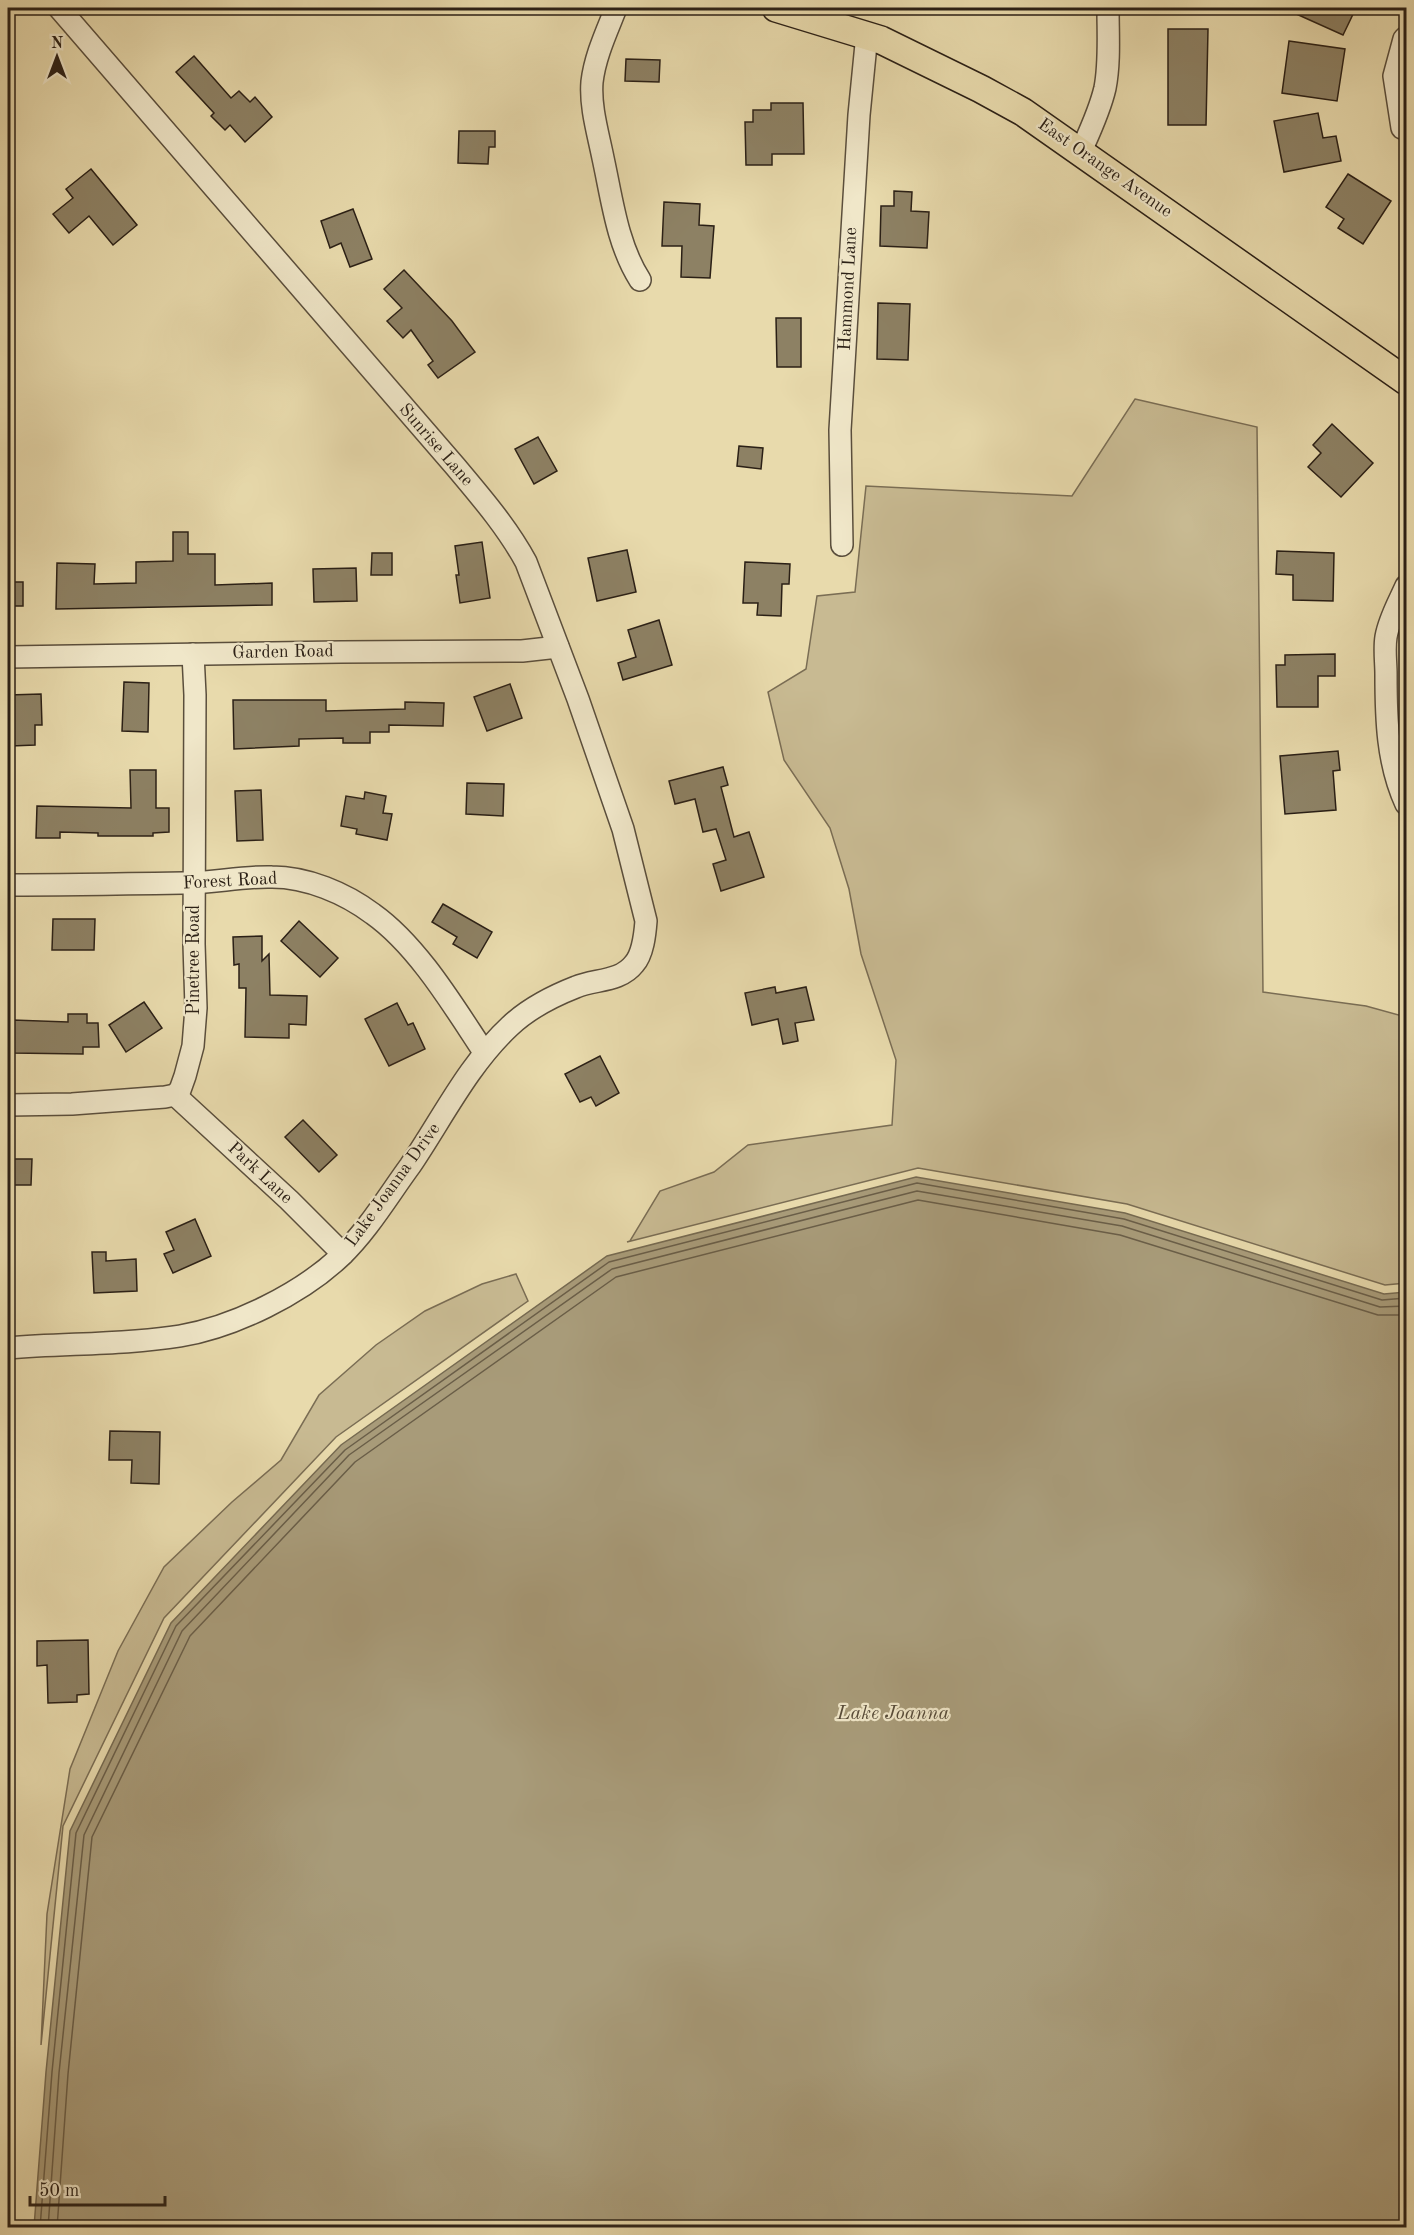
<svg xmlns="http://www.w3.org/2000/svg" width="1414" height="2235" font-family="'Old Standard TT',serif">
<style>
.green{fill:#c8ba92;stroke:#7a6d54;stroke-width:1.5}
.water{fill:#a89b79;stroke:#766a51;stroke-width:1.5}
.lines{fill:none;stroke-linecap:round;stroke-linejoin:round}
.shore{stroke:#6a5e48;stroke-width:1.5}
.building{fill:#8d8164;stroke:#2b2016;stroke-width:1.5}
.minor-casing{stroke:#5a4e3c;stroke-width:24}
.major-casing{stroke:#2b2016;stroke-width:30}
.minor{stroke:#f0e7c9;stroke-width:21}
.major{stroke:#e8daac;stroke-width:27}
.labels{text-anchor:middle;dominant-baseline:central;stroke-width:4.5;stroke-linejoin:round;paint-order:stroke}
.street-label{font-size:18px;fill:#2b2016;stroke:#f0e7c9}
.water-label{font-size:20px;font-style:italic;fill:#574b39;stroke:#f0e7c9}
</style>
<rect width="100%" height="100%" fill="#e8daac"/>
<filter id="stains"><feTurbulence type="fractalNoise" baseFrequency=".00333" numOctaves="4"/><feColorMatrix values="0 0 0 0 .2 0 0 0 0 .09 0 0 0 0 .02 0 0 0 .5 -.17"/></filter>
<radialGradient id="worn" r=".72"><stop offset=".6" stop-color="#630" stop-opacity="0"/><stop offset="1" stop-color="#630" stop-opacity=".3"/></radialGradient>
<!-- green -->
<g class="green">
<polygon points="1135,399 1257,427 1263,992 1366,1006 1406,1017 1406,1283 1385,1285 1127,1204 918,1168 627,1242 630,1241 660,1191 714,1172 748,1145 892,1125 896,1060 861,954 849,889 830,828 784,760 768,692 806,669 817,596 855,592 866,486 1072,496"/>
<polygon points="516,1274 528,1301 336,1437 164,1618 63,1826 41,2045 47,1914 70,1769 118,1651 164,1567 232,1502 281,1460 319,1395 376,1345 425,1311 482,1284"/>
</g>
<!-- water -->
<polygon class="water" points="916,1177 1125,1213 1384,1294 1406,1292 1406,2227 34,2227 46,2072 70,1831 171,1623 341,1445 607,1256"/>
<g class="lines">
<!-- shore -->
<g class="shore">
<polyline points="40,2228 52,2072 76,1833 176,1626 345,1450 609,1262 917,1183 1124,1219 1382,1300 1406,1298"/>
<polyline points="48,2228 59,2073 84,1835 182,1631 349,1455 612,1269 917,1191 1122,1226 1380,1307 1406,1306"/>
<polyline points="57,2228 68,2074 92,1837 190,1636 355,1462 616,1277 918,1200 1120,1235 1378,1315 1406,1315"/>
</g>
</g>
<!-- building -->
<g class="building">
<polygon points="1283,8 1356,8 1343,35"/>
<polygon points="1168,29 1208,29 1206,125 1168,125"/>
<polygon points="1289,41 1345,49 1337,101 1282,93"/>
<polygon points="194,56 231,98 239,91 250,102 255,97 272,117 245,142 230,125 225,130 211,116 214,113 176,72"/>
<polygon points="626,59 660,60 659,82 625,81"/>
<polygon points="771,103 803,103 804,154 772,154 772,165 746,165 745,122 753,122 753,110 771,110"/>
<polygon points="1318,113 1323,138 1336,136 1341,161 1284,172 1274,121"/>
<polygon points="459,131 495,131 495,147 489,147 488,164 458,163"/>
<polygon points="91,169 137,225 113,245 89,216 69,233 53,214 73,198 66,189"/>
<polygon points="1348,174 1391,201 1363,244 1338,228 1344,219 1326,207"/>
<polygon points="894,191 912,192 911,211 929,212 927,248 880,246 881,206 894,206"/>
<polygon points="664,202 700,204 699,225 714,226 710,278 681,277 682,246 662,246"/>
<polygon points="353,209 372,259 350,267 341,243 330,248 321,221"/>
<polygon points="404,270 452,321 475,352 438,378 428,365 433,361 411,330 403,338 387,321 402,308 384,289"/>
<polygon points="878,303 910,304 908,360 877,359"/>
<polygon points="776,318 801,318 801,367 777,367"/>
<polygon points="1332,424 1373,463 1341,497 1308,467 1321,453 1313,445"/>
<polygon points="538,437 557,471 534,484 515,449"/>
<polygon points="739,446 763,448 761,469 737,466"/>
<polygon points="173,532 188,532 188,554 215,554 215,585 272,583 272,605 56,609 57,563 95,564 94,584 136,583 136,562 173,561"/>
<polygon points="482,542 490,598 460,603 456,575 459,575 455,546"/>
<polygon points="627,550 636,592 597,601 588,558"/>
<polygon points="1277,551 1334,553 1333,601 1293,600 1293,575 1276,574"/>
<polygon points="372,553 392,553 392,575 371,575"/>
<polygon points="745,562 790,564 789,584 782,584 781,616 757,615 758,603 743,603"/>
<polygon points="356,568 357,601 314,602 313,569"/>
<rect x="8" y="582" width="15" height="24"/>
<polygon points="659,620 672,665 623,680 618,663 636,657 628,630"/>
<polygon points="1335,654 1335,676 1318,676 1318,707 1277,707 1276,665 1285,665 1285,655"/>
<polygon points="124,682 149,683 148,732 122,731"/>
<polygon points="510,684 522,718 487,731 474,697"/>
<polygon points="41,694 42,725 35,725 35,745 11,746 11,730 8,730 8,695"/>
<polygon points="233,700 326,700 326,711 405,709 405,702 444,703 443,726 389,725 389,732 370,732 370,743 343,743 343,738 299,739 299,746 234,749"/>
<polygon points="1338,751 1340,770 1333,771 1336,810 1285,814 1280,756"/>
<polygon points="723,767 728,785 721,787 734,837 749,832 764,877 721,891 713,864 726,860 716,829 703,832 695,799 675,804 669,781"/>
<polygon points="130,770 156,770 156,808 169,808 169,832 153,833 153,836 98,836 98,833 60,832 60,838 36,838 37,806 131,808"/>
<polygon points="467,783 504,784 503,816 466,814"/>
<polygon points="261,790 263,840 237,841 235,791"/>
<polygon points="365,792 386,796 383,813 392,814 387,840 356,834 357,829 341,826 346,796 364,799"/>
<polygon points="443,904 492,932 477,958 453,944 457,937 432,922"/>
<polygon points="53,919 95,919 94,950 52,950"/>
<polygon points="299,921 338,958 320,977 281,941"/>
<polygon points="262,936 262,961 269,954 270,995 307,996 306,1025 289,1024 289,1038 245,1037 246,988 239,988 239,964 234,965 233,937"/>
<polygon points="775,987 776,993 806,987 814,1020 795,1023 798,1041 783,1044 778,1019 752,1025 745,993"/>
<polygon points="144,1002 162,1028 126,1052 109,1025"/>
<polygon points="397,1003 408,1025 413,1023 425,1049 389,1066 365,1019"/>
<polygon points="68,1014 87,1014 87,1023 98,1023 99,1047 83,1047 83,1054 12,1053 13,1020 68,1022"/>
<polygon points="600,1056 619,1093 596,1106 591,1097 580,1102 565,1074"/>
<polygon points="303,1120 337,1155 319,1172 285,1137"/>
<polygon points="8,1159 32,1159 31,1185 8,1185"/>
<polygon points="195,1219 211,1256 173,1273 164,1254 174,1250 166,1232"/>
<polygon points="92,1252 106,1252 106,1261 136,1259 137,1291 94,1293"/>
<polygon points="110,1431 160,1432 159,1484 131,1483 132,1460 109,1460"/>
<polygon points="88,1640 89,1694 77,1695 77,1702 48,1703 47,1665 37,1666 37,1641"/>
</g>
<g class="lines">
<!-- minor casing -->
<g class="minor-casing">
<g id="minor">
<path d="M616 8C607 31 595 56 592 82 590 107 598 133 603 158 612 199 617 244 640 280"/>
<polyline points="1402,128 1394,76 1404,39 1406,37"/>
<path d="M1081 151C1090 131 1100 110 1105 88 1110 62 1108 35 1108 8"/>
<polyline points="842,545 840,430 859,115 867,34"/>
<path d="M1406 586C1399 602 1389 619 1386 637 1384 649 1386 662 1386 674 1386 718 1387 763 1406 804"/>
<polyline points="8,657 341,652 522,651 558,647"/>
<path d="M8 885C67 885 126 884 186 883 214 883 243 876 272 877 307 877 345 893 373 914 418 946 454 1007 484 1052"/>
<polyline points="175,1095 289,1200 343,1254"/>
<polyline points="8,1105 72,1104 165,1097 175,1095 180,1090 185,1076 193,1046 196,1008 194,944 195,695 193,654"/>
<path d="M8 1348C65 1343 123 1345 180 1336 234 1327 301 1294 341 1256 368 1230 388 1196 410 1166 442 1119 468 1065 510 1026 528 1009 553 996 576 987 595 979 620 982 634 964 643 954 645 934 646 921L623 829 578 699 526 562C507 527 481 497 455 466L59 8"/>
</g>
</g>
<!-- major casing -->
<g class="major-casing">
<polyline id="major" points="776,8 881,40 981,89 1023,112 1406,381"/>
</g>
<!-- minor -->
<use href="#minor" class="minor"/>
<!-- major -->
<use href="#major" class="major"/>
</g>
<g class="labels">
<!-- street labels -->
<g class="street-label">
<text transform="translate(1105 168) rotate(35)">East Orange Avenue</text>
<text transform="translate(848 289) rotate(-87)">Hammond Lane</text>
<text transform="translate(436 445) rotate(49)">Sunrise Lane</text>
<text transform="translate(283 652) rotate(-1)">Garden Road</text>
<text transform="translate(230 881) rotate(-3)">Forest Road</text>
<text transform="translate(194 960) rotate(-90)">Pinetree Road</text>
<text transform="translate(260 1173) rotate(43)">Park Lane</text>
<text transform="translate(393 1185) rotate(-54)">Lake Joanna Drive</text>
</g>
<!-- water labels -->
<g class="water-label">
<text x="893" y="1714">Lake Joanna</text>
</g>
</g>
<!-- margin -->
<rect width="1414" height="2235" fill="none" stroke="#e8daac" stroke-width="30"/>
<rect x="9" y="9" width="1396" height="2217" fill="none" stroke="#2b2016" stroke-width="3"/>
<rect x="15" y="15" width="1384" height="2205" fill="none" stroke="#2b2016" stroke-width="1.5"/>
<!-- north arrow -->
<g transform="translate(57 57)" stroke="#f0e7c9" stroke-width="4.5" paint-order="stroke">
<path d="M0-4.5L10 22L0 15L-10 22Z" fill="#2b2016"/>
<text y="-9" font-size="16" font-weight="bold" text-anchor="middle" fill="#2b2016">N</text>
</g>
<!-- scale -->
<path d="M30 2196v9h135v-9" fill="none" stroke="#2b2016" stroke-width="3"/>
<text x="39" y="2196" font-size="18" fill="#2b2016" stroke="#f0e7c9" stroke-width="4.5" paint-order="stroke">50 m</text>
<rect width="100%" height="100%" filter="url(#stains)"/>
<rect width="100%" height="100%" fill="url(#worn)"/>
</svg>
